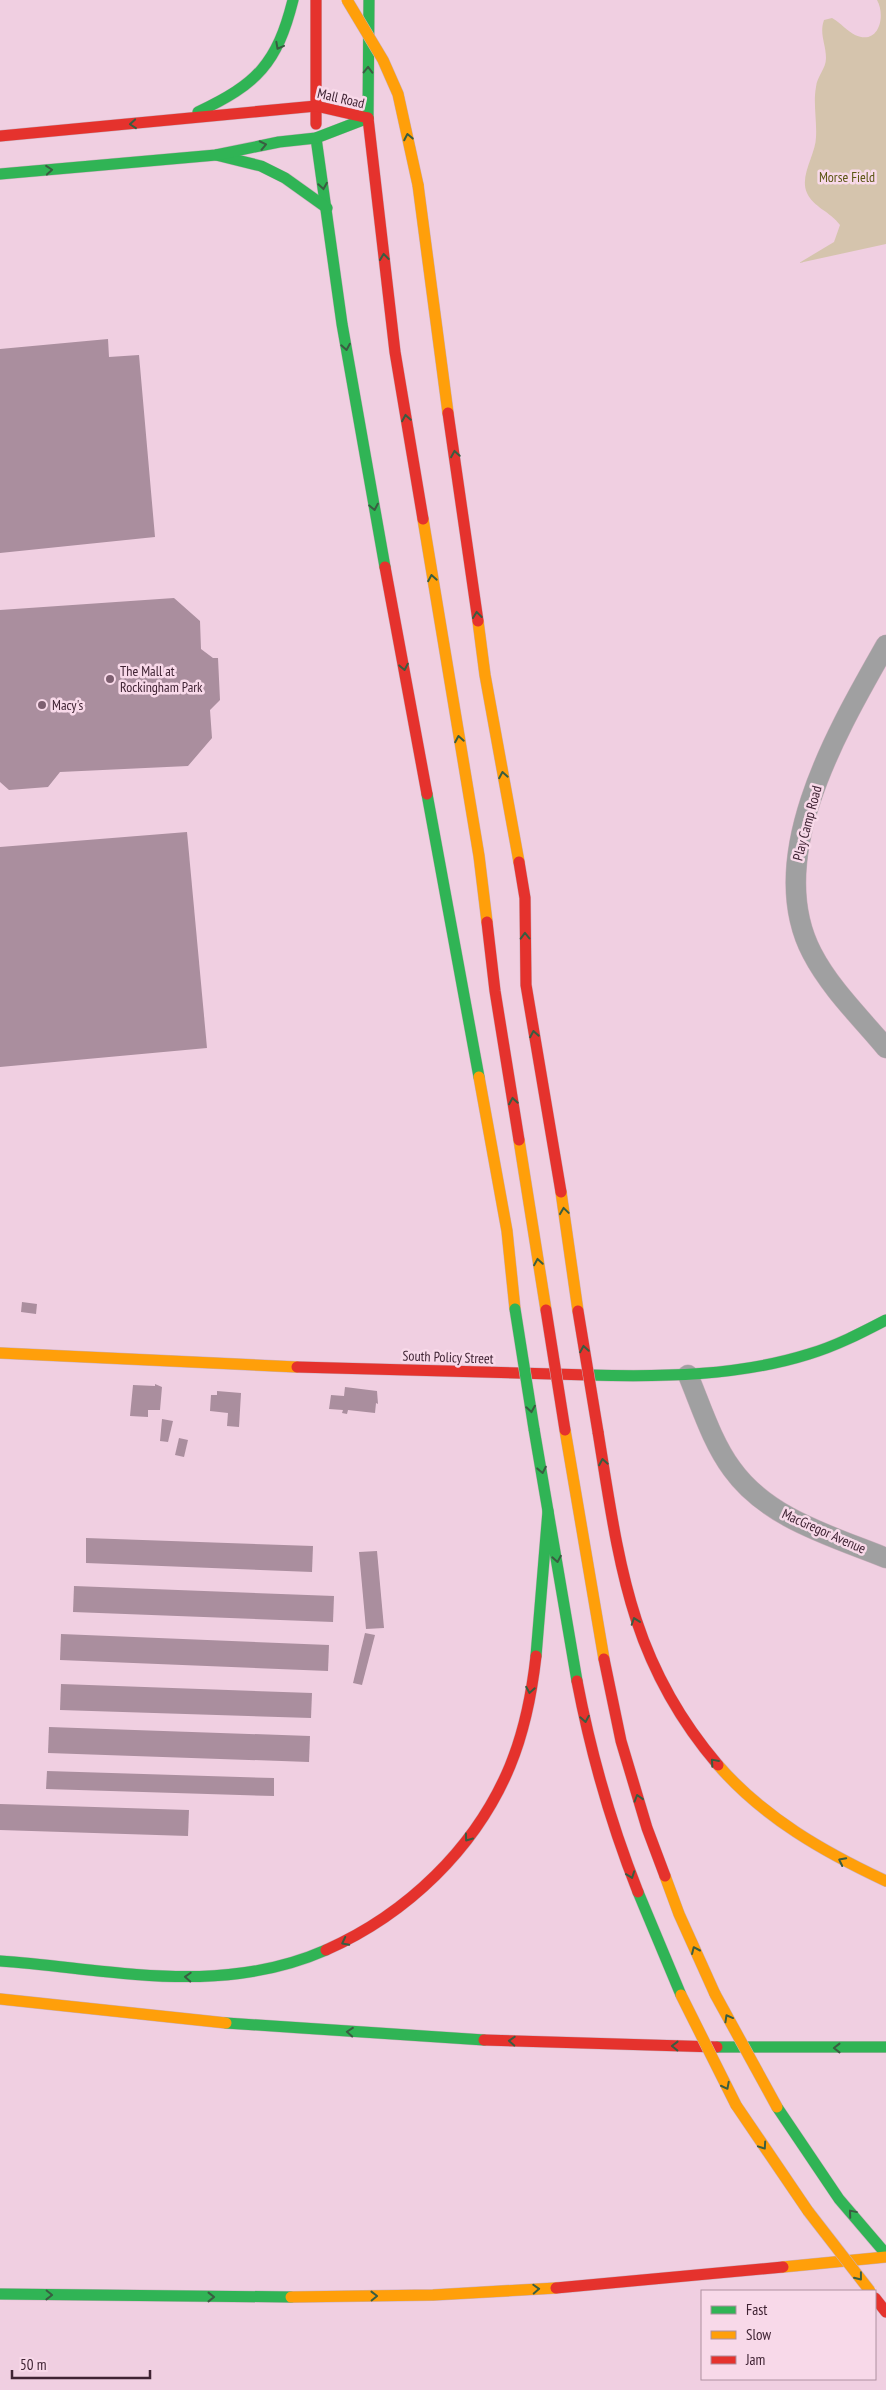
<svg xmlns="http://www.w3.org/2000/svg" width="886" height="2390" font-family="'PT Sans Narrow',sans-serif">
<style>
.green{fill:#d5c4ad}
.building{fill:#aa8e9e}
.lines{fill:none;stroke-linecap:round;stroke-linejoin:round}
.street-casing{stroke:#caafbd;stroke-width:21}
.fast-casing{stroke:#caafbd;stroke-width:12}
.slow-casing{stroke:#caafbd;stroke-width:12}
.jam-casing{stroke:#caafbd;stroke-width:12}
.street{stroke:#a0a0a1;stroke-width:20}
.fast{stroke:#30b455;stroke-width:11}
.slow{stroke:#ff9f0a;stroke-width:11}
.jam{stroke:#e5322d;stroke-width:11}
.fast-bridge-casing{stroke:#caafbd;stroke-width:12;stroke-linecap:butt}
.slow-bridge-casing{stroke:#caafbd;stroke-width:12;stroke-linecap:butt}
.jam-bridge-casing{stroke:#caafbd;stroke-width:12;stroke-linecap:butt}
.fast-bridge{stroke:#30b455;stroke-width:11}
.slow-bridge{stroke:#ff9f0a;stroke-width:11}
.jam-bridge{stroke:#e5322d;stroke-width:11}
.oneway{stroke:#395d41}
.poi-dot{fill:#7d5f70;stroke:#f8d9e9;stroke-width:2}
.labels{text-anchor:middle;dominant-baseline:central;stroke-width:5;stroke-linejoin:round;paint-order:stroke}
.street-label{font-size:14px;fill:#3f2333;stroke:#f8d9e9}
.park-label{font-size:14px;fill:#5c5715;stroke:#f8d9e9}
.poi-label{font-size:14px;fill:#3f2333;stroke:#f8d9e9;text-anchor:start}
</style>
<rect width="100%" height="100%" fill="#f0cfe1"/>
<!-- green -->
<path class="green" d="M877 0H886V244L799 263 834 242 840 225C831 212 813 207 807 193 799 176 816 154 816 137 817 121 813 103 816 87 817 76 826 69 826 58 826 44 819 34 824 20L832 18C841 23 847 31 855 35 879 46 886 16 877 0Z"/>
<!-- building -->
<g class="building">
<polygon points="108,339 109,357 139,355 155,537 0,553 0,349"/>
<polygon points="174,598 200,621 201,649 213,658 218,658 220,700 210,710 212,738 188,766 60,772 48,787 9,790 0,782 0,610"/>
<polygon points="187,832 207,1048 0,1067 0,847"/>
<polygon points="22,1302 37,1304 36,1314 21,1312"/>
<polygon points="155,1384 162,1387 160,1410 148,1410 148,1417 130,1416 133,1385 155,1386"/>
<polygon points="345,1387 377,1391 378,1404 376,1403 375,1413 348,1410 347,1414 342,1413 343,1410 329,1409 331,1395 344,1396"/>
<polygon points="217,1391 241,1393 239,1427 227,1426 228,1413 210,1411 211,1395 217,1395"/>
<polygon points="162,1419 173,1421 168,1442 160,1441"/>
<polygon points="179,1438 188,1440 184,1457 175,1455"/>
<polygon points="86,1538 313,1546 312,1572 86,1563"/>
<polygon points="377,1551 384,1628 366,1629 359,1552"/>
<polygon points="74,1586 334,1596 333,1622 73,1612"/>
<polygon points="365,1633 375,1635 362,1685 353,1683"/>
<polygon points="61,1634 329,1645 328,1671 60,1660"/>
<polygon points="61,1684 312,1693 311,1718 60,1710"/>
<polygon points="49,1727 310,1736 309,1762 48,1753"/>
<polygon points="47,1771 274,1778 274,1796 46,1789"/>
<polygon points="0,1804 189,1810 188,1836 0,1830"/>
</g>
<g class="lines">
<!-- street casing -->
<g class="street-casing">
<g id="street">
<path d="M886 645C839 728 762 857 812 953 830 988 861 1018 886 1048"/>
<path d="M688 1375C701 1406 712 1442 732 1469 768 1519 832 1536 886 1558"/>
</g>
</g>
<!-- fast casing -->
<g class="fast-casing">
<g id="fast">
<path d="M198 112C257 84 277 64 293 0"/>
<polyline points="368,118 369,0"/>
<polyline points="316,138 342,324 385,567"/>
<polyline points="216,155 261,166 285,178 327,208"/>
<polyline points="0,174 216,155 279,142 316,138 368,118"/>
<polyline points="427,794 479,1077"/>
<path d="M589 1375C662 1377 739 1376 809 1354 836 1346 861 1333 886 1320"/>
<polyline points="534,1429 577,1681"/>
<polyline points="536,1656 548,1511"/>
<polyline points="638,1892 681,1995"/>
<path d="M0 1961C112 1969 219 1997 326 1950"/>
<polyline points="226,2023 484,2040"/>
<polyline points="717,2047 886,2047"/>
<polyline points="777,2107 839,2199 886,2254"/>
<polyline points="0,2294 291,2297"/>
</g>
</g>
<!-- slow casing -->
<g class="slow-casing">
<g id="slow">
<polyline points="418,185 448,413"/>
<polyline points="423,519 479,856 487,922"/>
<polyline points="478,621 485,675 519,862"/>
<polyline points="479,1077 507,1231 515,1309"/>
<polyline points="519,1140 546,1310"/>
<polyline points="561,1192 578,1311"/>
<polyline points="0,1353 297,1367"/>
<polyline points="565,1430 604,1659"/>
<path d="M718 1765C764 1818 824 1852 886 1881"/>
<polyline points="665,1876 679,1914 715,1994"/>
<polyline points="0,1999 226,2023"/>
<polyline points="736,2105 808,2211"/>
<polyline points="783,2267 886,2257"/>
<polyline points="291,2297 433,2295 556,2288"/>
</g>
</g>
<!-- jam casing -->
<g class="jam-casing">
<g id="jam">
<polyline points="316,0 316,124"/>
<polyline points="368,118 395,352 423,519"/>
<polyline points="0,136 316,106 368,118"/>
<polyline points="448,413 478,621"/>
<polyline points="385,567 427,794"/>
<polyline points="519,862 525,898 526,985 561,1192"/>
<polyline points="487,922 495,991 519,1140"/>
<polyline points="297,1367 589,1375"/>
<path d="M598 1432C619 1561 629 1661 718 1765"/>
<polyline points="604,1659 621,1741 647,1828 665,1876"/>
<path d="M577 1681C591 1754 611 1824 638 1892"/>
<path d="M326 1950C407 1914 476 1848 510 1766 524 1732 532 1692 536 1656"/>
<polyline points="484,2040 717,2047"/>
<polyline points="556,2288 783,2267"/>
<polyline points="875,2298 886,2312"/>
</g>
</g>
<!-- street -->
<use href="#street" class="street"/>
<!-- fast -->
<use href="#fast" class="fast"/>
<!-- slow -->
<use href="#slow" class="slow"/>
<!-- jam -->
<use href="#jam" class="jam"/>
<!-- fast-bridge casing -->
<g class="fast-bridge-casing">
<polyline id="fast-bridge" points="515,1309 534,1429"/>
</g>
<!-- slow-bridge casing -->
<g class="slow-bridge-casing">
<g id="slow-bridge">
<polyline points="347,0 383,60 398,94 418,185"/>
<polyline points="715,1994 777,2107"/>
<polyline points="681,1995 736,2105"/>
<polyline points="808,2211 870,2291"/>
</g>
</g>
<!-- jam-bridge casing -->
<g class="jam-bridge-casing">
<g id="jam-bridge">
<polyline points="546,1310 565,1430"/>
<polyline points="578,1311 598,1432"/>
</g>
</g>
<!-- fast-bridge -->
<use href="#fast-bridge" class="fast-bridge"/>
<!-- slow-bridge -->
<use href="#slow-bridge" class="slow-bridge"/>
<!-- jam-bridge -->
<use href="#jam-bridge" class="jam-bridge"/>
</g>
<!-- one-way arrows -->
<defs><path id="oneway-chevron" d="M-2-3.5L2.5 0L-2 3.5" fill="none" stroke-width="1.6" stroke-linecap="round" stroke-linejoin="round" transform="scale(1.25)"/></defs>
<g class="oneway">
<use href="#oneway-chevron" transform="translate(279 46) rotate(118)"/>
<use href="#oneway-chevron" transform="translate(368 70) rotate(-89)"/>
<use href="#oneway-chevron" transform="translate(133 124) rotate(175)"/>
<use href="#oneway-chevron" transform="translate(408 137) rotate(-101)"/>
<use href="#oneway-chevron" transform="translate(263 145) rotate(-12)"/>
<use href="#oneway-chevron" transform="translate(49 170) rotate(-5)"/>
<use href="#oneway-chevron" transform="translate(323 186) rotate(81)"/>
<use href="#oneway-chevron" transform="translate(384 257) rotate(-97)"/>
<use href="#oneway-chevron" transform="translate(346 347) rotate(80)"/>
<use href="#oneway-chevron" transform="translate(406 418) rotate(-99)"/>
<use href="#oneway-chevron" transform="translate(455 454) rotate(-99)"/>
<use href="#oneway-chevron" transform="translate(374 507) rotate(79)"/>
<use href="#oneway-chevron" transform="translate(432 578) rotate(-100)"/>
<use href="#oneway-chevron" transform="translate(477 615) rotate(-97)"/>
<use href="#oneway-chevron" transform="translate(404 667) rotate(79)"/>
<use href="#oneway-chevron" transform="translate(459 739) rotate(-100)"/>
<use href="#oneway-chevron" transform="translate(503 775) rotate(-100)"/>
<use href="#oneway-chevron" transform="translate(525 936) rotate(-91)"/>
<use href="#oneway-chevron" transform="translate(534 1034) rotate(-100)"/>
<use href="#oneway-chevron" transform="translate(513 1101) rotate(-99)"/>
<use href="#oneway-chevron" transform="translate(564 1211) rotate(-98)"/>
<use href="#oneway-chevron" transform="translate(538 1262) rotate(-99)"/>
<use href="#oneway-chevron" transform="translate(584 1349) rotate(-99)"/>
<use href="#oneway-chevron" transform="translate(531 1409) rotate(81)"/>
<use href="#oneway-chevron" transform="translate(603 1462) rotate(-100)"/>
<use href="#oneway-chevron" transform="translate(542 1470) rotate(79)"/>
<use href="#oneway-chevron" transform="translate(557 1559) rotate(80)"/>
<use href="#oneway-chevron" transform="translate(635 1621) rotate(-109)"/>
<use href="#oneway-chevron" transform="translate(530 1690) rotate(100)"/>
<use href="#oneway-chevron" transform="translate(585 1719) rotate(80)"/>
<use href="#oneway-chevron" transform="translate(714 1762) rotate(-131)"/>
<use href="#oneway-chevron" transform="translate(638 1798) rotate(-107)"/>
<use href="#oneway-chevron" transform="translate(468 1838) rotate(126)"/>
<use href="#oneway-chevron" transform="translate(842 1861) rotate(-153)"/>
<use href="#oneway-chevron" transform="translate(631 1875) rotate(70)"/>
<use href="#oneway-chevron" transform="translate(345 1942) rotate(153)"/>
<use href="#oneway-chevron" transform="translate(695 1950) rotate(-114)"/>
<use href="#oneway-chevron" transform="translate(188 1977) rotate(-177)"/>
<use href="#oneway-chevron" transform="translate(728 2018) rotate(-119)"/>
<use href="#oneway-chevron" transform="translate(350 2032) rotate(-176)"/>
<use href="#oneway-chevron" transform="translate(512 2041) rotate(-177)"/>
<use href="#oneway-chevron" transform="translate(675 2046) rotate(-179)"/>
<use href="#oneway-chevron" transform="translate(837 2048) rotate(180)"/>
<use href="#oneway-chevron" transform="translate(726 2086) rotate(63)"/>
<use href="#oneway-chevron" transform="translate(763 2146) rotate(56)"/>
<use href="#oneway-chevron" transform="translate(852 2213) rotate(-130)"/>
<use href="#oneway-chevron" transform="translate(859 2277) rotate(52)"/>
<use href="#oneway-chevron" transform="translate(536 2289) rotate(-3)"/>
<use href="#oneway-chevron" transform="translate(49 2295) rotate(1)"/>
<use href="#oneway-chevron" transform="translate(374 2296) rotate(-1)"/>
<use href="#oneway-chevron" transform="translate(211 2297)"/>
</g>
<!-- markers -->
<g class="poi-dot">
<circle cx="110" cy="679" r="5"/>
<circle cx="42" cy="705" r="5"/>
</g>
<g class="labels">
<!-- street labels -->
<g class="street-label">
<text transform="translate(341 98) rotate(13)">Mall Road</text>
<text transform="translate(807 823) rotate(-75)">Play Camp Road</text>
<text transform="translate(448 1357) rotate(2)">South Policy Street</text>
<text transform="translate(824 1531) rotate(24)">MacGregor Avenue</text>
</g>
<!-- park labels -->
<g class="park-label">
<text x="847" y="177">Morse Field</text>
</g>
<!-- poi labels -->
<g class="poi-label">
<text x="120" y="671">The Mall at<tspan x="120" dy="16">Rockingham Park</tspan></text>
<text x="52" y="705">Macy's</text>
</g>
</g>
<!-- legend -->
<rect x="701" y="2290" width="175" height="90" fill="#f8d9e9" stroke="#ae90a0"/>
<rect x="711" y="2306" width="25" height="8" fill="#30b455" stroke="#ae90a0"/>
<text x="746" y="2315" font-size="15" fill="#3f2333">Fast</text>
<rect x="711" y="2331" width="25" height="8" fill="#ff9f0a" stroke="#ae90a0"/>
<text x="746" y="2340" font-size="15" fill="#3f2333">Slow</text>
<rect x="711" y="2356" width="25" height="8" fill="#e5322d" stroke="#ae90a0"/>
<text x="746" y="2365" font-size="15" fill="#3f2333">Jam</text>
<!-- scale -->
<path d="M12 2370v8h138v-8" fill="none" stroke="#3f2333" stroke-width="2.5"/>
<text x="20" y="2370" font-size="15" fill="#3f2333" stroke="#f8d9e9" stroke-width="4" paint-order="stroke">50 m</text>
</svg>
